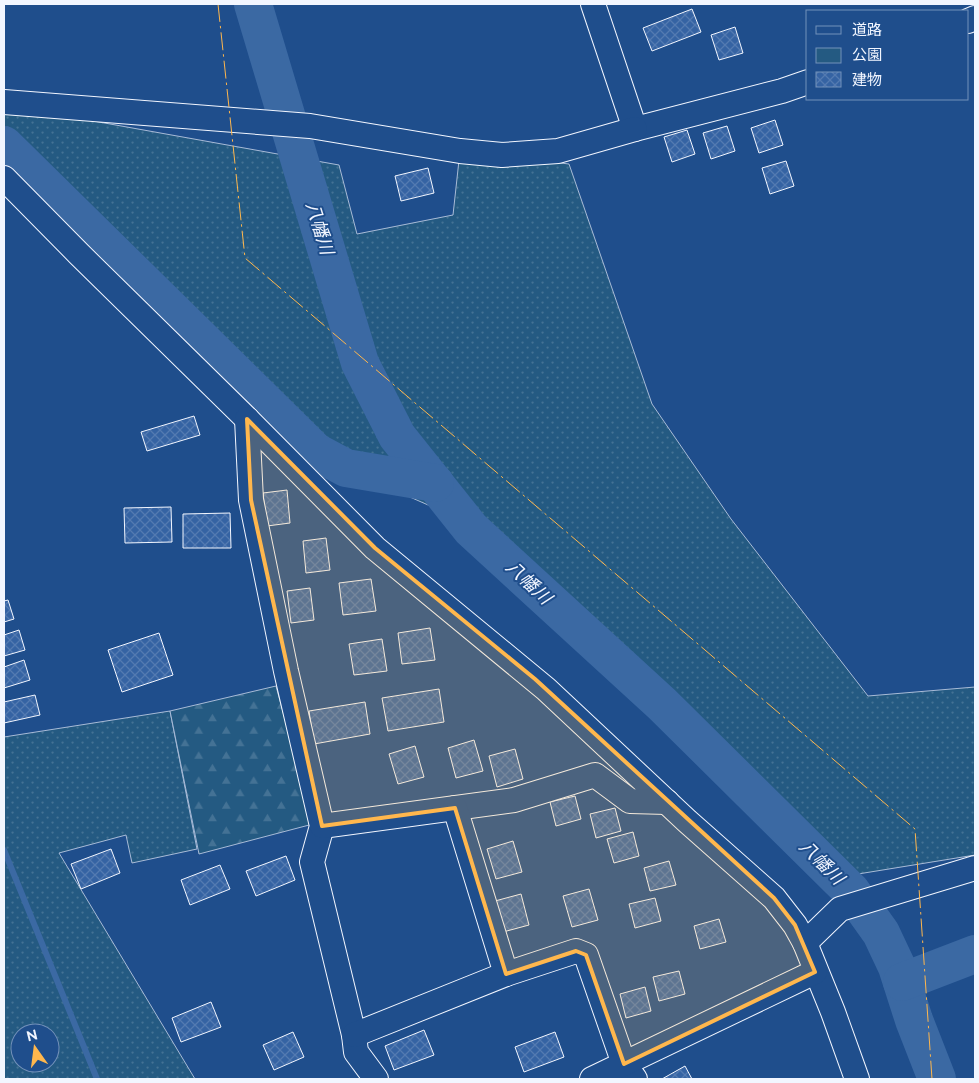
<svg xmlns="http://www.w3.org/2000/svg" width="979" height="1083" font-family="Raleway,'Noto Sans JP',sans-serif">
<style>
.green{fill:url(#green-dots);stroke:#a8bbd7;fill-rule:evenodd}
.forest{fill:url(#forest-firs);stroke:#a8bbd7}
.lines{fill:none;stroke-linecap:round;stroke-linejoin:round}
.stream{stroke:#3b69a3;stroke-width:6}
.river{stroke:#3b69a3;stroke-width:38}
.building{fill:url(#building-cross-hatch);stroke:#f2f6ff}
.minor-casing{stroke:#f2f6ff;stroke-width:26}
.minor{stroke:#1f4e8c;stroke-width:24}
.power{stroke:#ffb74d;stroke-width:1;stroke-dasharray:18 4 2.5 4;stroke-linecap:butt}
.marked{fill:#ffb74d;fill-opacity:0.2;stroke:#ffb74d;stroke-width:4;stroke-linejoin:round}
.labels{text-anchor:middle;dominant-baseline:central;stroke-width:4;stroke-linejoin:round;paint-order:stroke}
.water-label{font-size:18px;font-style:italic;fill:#f2f6ff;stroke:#1f4e8c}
</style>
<defs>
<pattern id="green-dots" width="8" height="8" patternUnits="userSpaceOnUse" patternTransform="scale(1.25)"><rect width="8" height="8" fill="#245a82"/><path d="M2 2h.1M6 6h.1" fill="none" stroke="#447295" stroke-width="1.8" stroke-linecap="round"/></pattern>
<pattern id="forest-firs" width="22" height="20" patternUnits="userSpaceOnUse" patternTransform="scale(1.25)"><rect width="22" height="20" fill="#245a82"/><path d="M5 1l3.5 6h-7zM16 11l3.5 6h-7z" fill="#447295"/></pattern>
<pattern id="building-cross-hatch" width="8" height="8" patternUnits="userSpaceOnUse" patternTransform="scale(1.25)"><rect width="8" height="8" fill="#3563a3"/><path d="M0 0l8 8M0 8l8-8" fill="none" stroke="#537ab1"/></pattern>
</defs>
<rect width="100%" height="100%" fill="#1f4e8c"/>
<!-- green -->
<g class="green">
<polygon points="4,105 339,165 357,234 453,215 460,151 569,164 652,404 731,519 868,696 975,687 975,855 858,874 780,796 510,541 394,490 329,453 4,131"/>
<path d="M170 711 197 849 132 863 126 835 59 853 195 1079H4V737ZM20 1033H50V1063H20Z"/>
</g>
<!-- forest -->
<polygon class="forest" points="276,686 313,824 199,854 170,711"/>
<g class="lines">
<!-- stream -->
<polyline class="stream" points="4,850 97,1079"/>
<!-- river -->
<g class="river">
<polyline points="253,4 360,363 397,436 471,529 662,704 851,891 881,933 897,967 914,1020 937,1079"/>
<polyline points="4,145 316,452 346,468 435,483"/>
<polyline points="902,982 975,954"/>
</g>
</g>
<!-- building -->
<g class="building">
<polygon points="692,9 701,32 652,51 643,28"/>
<polygon points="735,27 743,53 719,60 711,35"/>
<polygon points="775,120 783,145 759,153 751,128"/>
<polygon points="727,126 735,151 711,159 703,133"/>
<polygon points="687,130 695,154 672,162 664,137"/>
<polygon points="786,161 794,186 770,194 762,168"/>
<polygon points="428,168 434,193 401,201 395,176"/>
<polygon points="194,416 200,435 147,451 141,432"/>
<polygon points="287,490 290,523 267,526 263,493"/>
<polygon points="171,507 172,542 125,543 124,508"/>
<polygon points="230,513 231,548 183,548 183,514"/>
<polygon points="326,538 330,570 306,573 303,541"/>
<polygon points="371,579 376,611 343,615 339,583"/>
<polygon points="310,588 314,620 291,623 287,591"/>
<polygon points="8,600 14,619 4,622 4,601"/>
<polygon points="430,628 435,660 402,664 398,633"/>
<polygon points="19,630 25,650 4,656 4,635"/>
<polygon points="159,633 173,675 122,692 108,650"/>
<polygon points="382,639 387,671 354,675 349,644"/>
<polygon points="24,660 30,680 4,688 4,667"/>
<polygon points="439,689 444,722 388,731 382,698"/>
<polygon points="35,695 40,715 4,723 4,702"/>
<polygon points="365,702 370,734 314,744 309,711"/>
<polygon points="474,740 483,771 456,778 448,748"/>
<polygon points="415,746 424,777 398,784 389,754"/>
<polygon points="515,749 523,779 497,787 489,756"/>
<polygon points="575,796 581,819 556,826 550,802"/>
<polygon points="615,808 621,831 596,838 590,814"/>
<polygon points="633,832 639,856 614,863 607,839"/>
<polygon points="513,841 522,872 496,879 487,849"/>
<polygon points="111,849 120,873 81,889 71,864"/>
<polygon points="286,856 295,880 256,896 246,871"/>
<polygon points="669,861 676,885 650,891 644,868"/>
<polygon points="220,865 230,889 190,905 181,880"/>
<polygon points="589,889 598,920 572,927 563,896"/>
<polygon points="521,894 529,925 503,932 495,901"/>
<polygon points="655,898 661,921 635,928 629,904"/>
<polygon points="719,919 726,942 700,949 694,926"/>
<polygon points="679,971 685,994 659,1001 653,977"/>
<polygon points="645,987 651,1011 626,1018 620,994"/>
<polygon points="211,1002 221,1027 181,1042 172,1018"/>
<polygon points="424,1030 434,1055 394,1070 385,1046"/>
<polygon points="293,1032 304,1057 274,1070 263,1045"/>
<polygon points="555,1032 564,1057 524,1072 515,1047"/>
<polygon points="685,1066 692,1079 662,1079"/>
</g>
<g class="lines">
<!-- minor casing -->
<g class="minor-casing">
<g id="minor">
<polyline points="593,4 635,129 782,91 808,82"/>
<polyline points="968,21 975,18"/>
<polyline points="4,102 310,126 460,151 502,155 558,151 635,129"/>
<polyline points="4,178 79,254 247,419 375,548 546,689 687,821 774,898 795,925 805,943 833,1012 857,1079"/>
<polyline points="247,419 251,500 286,671 322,826 312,862 354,1035 356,1052 376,1079"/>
<polyline points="322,826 514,800 595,775 630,801 667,802"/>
<polyline points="805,943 840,909 975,868"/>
<polyline points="506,974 576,951 586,955 624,1064 635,1079"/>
<polyline points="354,1035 506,974 455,808"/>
<polyline points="592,1079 815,972"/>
</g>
</g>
<!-- minor -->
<use href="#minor" class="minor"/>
<!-- power -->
<polyline class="power" points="218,4 245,258 915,829 932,1079"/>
</g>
<!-- marked area -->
<path class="marked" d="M247 419 375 548 535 679 774 898 795 925 815 972 624 1064 586 955 576 951 506 974 455 808 322 826 251 500Z"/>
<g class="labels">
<!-- water labels -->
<g class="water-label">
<text transform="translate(320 228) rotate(73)">八幡川</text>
<text transform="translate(529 582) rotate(43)">八幡川</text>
<text transform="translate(822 862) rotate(45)">八幡川</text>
</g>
</g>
<!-- border -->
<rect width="979" height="1083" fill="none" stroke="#f2f6ff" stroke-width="10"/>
<!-- legend -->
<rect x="806" y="10" width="162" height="90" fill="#1f4e8c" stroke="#7391ba"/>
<rect x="816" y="26" width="25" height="8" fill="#1f4e8c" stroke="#7391ba"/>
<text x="852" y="35" font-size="15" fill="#f2f6ff">道路</text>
<rect x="816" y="48" width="25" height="15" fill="#245a82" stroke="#7391ba"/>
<text x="852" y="60" font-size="15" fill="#f2f6ff">公園</text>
<rect x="816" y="72" width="25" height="15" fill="url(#building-cross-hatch)" stroke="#7391ba"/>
<text x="852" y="85" font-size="15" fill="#f2f6ff">建物</text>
<!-- north arrow -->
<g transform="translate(35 1048) rotate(346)"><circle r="24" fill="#1f4e8c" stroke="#7391ba"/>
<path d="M0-4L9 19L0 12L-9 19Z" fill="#ffb74d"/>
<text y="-8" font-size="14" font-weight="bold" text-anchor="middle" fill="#f2f6ff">N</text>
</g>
</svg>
